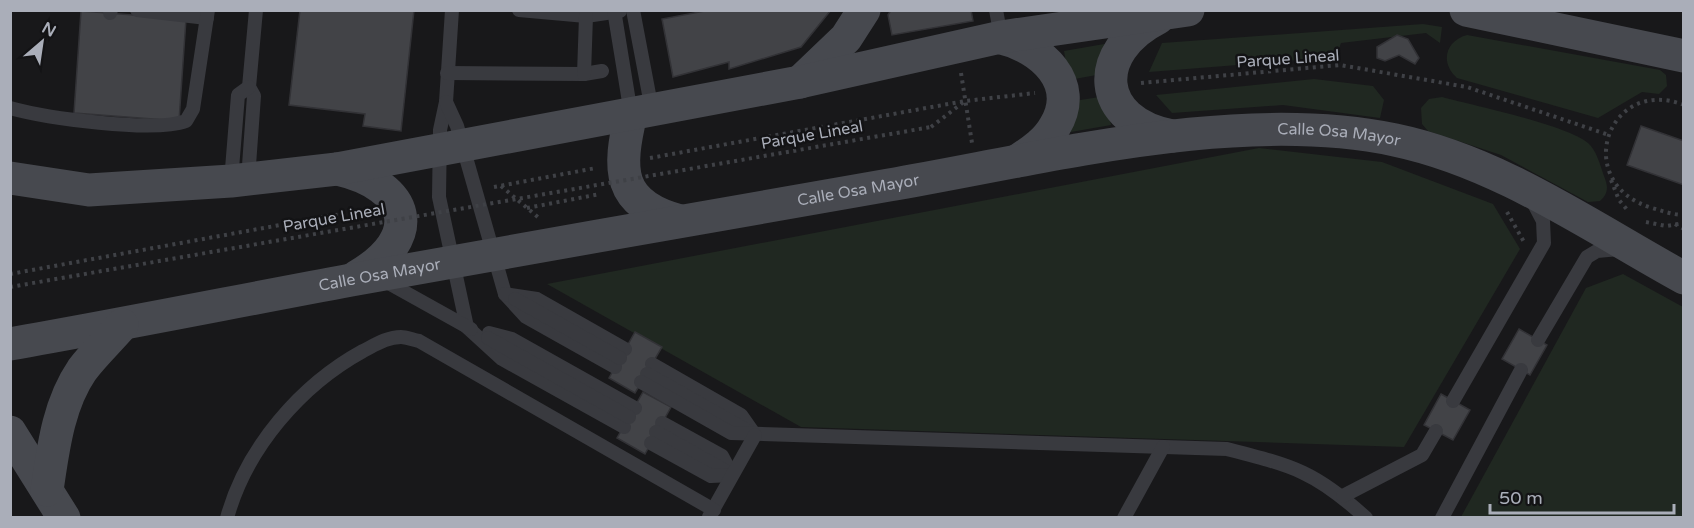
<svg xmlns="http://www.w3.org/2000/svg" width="1694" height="528" font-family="'Varela Round',sans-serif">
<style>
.green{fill:#202821}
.building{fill:#424347;stroke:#323236;stroke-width:1.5}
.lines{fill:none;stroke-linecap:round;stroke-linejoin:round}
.path{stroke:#3f4146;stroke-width:4;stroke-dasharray:3 4.5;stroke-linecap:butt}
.lane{stroke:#393a3f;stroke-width:14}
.secondary{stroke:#47494f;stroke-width:33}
.path-bridge{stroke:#3f4146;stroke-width:4;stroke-dasharray:3 4.5;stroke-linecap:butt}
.labels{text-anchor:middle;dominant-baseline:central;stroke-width:5;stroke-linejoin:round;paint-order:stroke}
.street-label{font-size:16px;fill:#aaaeb9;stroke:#131315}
</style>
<rect width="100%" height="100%" fill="#18181a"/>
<!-- green -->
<g class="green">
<polygon points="1423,24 1442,27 1440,43 1426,33 1341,43 1336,57 1149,72 1162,43"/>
<path d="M1467 35 1660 70 1666 75 1667 86 1659 94 1642 92 1598 118 1457 78C1440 63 1445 41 1467 35Z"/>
<polygon points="1110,43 1102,74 1069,80 1064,51"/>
<polygon points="1314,79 1373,86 1384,100 1380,118 1283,105 1172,113 1156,95"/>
<polygon points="1106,96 1111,125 1065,133 1074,101"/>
<path d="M1442 97C1475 106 1564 124 1588 143 1597 151 1600 165 1604 176 1608 186 1609 193 1600 201L1588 202 1501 155 1428 131 1422 124 1421 108 1429 99Z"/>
<polygon points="1259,148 1382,162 1493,204 1520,249 1404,447 801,427 547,284"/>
<polygon points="1623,274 1683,307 1683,517 1461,517 1586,288"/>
</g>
<!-- building -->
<g class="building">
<polygon points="300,10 414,10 401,131 363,126 365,114 289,105"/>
<polygon points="710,10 831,10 801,47 729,69 729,62 673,77 662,19"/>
<polygon points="891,10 971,10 973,21 892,35 888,15"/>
<polygon points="81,11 186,19 179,121 74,113"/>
<polygon points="1397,35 1408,39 1419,58 1415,64 1399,55 1385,61 1377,58 1377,47"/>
<polygon points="1641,126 1684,141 1684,185 1627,165"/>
<polygon points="1519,329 1547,345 1530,375 1502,359"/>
<polygon points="635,332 662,347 635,393 609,378"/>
<polygon points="643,392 671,407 645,454 617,438"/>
<polygon points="1441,394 1470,410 1453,440 1424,425"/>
</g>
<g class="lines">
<!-- path -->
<g class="path">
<polyline points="961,73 972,143"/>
<polyline points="1141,83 1340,65 1467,87 1609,135"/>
<path d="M1684 105C1608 75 1570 183 1652 208 1663 211 1673 215 1684 215"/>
<polyline points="931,127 965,101 1035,93"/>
<polyline points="650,158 965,101"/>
<polyline points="1611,180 1619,200 1629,212"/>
<polyline points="501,186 539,218"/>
<polyline points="494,187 596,168"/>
<polyline points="527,208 600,194"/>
<polyline points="1507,212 1524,242"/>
<polyline points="1646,222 1666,226 1684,223"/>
<polyline points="1675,224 1684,229"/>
<polyline points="10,274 363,210"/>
</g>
<!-- lane -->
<g class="lane">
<polyline points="137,10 207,18"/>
<polyline points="452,10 446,102 440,130 439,197 467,327 502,359 624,427"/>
<polyline points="519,10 586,16 620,11"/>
<polyline points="614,10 631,114"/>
<polyline points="633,10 652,110"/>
<polyline points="996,10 1001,37"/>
<polyline points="110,13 111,10"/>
<polyline points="447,73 584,74 602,71"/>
<polyline points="584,74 586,16"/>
<polyline points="446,102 457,126 505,294 526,317 615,367"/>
<path d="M10 108C46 118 153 133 186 121L193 109 208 10"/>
<polyline points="248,179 254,96 249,87 256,10"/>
<polyline points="231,181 238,95 249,87"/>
<polyline points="383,280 471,329"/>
<polyline points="505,294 537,299 625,349"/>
<polyline points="515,299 620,358"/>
<polyline points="489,333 512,339 635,408"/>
<polyline points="488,338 629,417"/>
<polyline points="1538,340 1587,257 1597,251 1619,249"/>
<polyline points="652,364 741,415 755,435"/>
<polyline points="647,374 750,432"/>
<path d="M641 382 731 433 1227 449C1293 466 1315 471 1366 518"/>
<polyline points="1453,401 1544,243 1543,221 1532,200"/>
<polyline points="662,423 722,456 732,475"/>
<polyline points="656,432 731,474"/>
<polyline points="651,443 711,476 732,475"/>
<polyline points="1343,496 1422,455 1436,431"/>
<polyline points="709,517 755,435"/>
<path d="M227 518C246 448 301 385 363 351 375 345 387 337 401 337 406 337 413 340 419 341L714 510"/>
<polyline points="1124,518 1163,447"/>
<polyline points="1442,518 1521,370"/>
</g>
<!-- secondary -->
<g class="secondary">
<polyline points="1466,10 1684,56"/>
<path d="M1158 18C1091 52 1095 121 1172 136"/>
<path d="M1001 38C1041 47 1081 83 1055 126 1046 142 1032 151 1017 161"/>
<polyline points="800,82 846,38 864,10"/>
<path d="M631 114C618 169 616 204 680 221"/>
<path d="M337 169C411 186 425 237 356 277"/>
<polyline points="10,178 89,190 231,181 337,169 800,82 1001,37 1188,10"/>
<path id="s1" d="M10 344C124 324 238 301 351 280 530 248 710 216 889 185 1046 158 1238 107 1395 140 1500 162 1591 227 1684 278"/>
<polyline points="10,432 64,518"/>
<path d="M47 490C53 450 58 405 82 370 94 354 109 340 122 325"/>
</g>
<!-- path-bridge -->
<polyline class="path-bridge" points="10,287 931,127"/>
</g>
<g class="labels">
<!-- street labels -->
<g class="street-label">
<text transform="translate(1288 59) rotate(-4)">Parque Lineal</text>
<text transform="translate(812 135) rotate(-10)">Parque Lineal</text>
<text stroke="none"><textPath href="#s1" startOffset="1348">Calle Osa Mayor</textPath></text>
<text stroke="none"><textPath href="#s1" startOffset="862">Calle Osa Mayor</textPath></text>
<text transform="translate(334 218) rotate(-10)">Parque Lineal</text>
<text stroke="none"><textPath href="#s1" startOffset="376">Calle Osa Mayor</textPath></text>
</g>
</g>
<!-- border -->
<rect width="1694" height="528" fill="none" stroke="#aaaeb9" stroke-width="24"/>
<!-- north arrow -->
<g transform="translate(42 42) rotate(29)" stroke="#131315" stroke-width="4.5" paint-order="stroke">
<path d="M0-4.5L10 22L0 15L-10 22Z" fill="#aaaeb9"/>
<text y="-9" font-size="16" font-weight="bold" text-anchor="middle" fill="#aaaeb9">N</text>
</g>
<!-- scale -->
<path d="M1490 504v9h184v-9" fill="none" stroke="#aaaeb9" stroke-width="3"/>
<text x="1499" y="504" font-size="18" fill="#aaaeb9" stroke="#131315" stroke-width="4.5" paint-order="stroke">50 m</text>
</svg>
